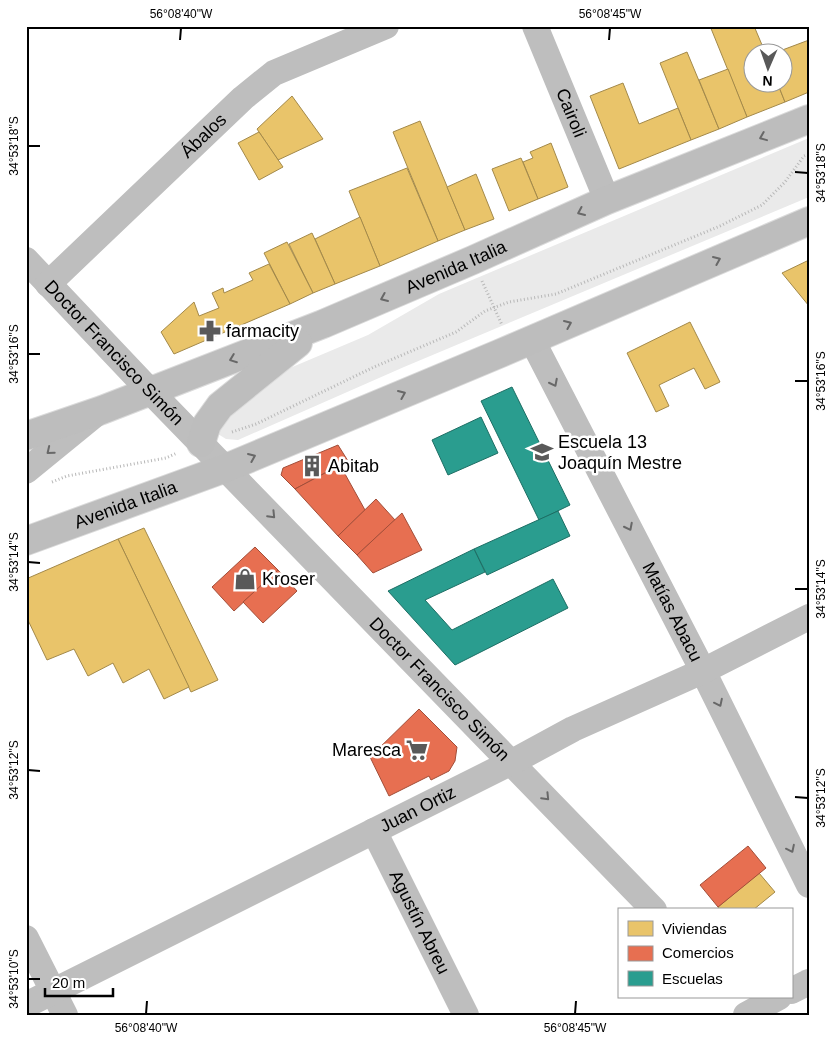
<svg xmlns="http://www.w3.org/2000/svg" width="835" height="1041" font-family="Helvetica,sans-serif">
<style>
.green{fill:#eaeaea}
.homes{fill:#e9c46a;stroke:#a3894a}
.shops{fill:#e76f51;stroke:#a24e39}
.schools{fill:#2a9d8f;stroke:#1d6e64}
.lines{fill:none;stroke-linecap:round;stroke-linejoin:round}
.major-casing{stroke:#dbdbdb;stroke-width:30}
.path{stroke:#b8b8b8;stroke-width:3;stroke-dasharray:1 2.5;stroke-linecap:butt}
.minor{stroke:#bebebe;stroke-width:26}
.major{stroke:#bdbdbd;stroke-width:28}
.oneway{stroke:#686868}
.ticks{fill:none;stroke:#000;stroke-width:2}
.labels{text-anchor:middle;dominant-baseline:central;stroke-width:5;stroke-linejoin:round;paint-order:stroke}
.street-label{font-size:18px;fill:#000;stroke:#fff}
.poi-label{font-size:18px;fill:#000;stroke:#fff;text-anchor:start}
.neatline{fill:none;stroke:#000;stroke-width:2}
.ticks-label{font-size:12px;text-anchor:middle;fill:#000}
</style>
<rect width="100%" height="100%" fill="#fff"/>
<!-- green -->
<polygon class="green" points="809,138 809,197 404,367 238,440 226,439 218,434 217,429 264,379 368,335 439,294"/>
<!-- homes -->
<g class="homes">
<polygon points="710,26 754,26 765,52 752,52 752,82 777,82 785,102 747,117"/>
<polygon points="809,40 809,92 785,102 777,82 782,82 782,52 777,52"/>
<polygon points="687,52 719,129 691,140 660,63"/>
<polygon points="728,69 747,117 719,129 699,80"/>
<polygon points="623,83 639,124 678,108 691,140 619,169 590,96"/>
<polygon points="292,96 323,139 278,160 257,129"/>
<polygon points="420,121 465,230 438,241 393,132"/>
<polygon points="259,132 283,167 259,180 238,143"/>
<polygon points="551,143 568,187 538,199 523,162 533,158 530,152"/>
<polygon points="521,158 538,199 509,211 492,169"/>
<polygon points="407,168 438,241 380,266 349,191"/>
<polygon points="476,174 494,219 465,230 447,187"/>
<polygon points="360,217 380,266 335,284 315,239"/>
<polygon points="312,233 335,284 313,293 289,244"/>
<polygon points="287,242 313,293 290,304 264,253"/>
<polygon points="809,260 809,306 782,273"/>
<polygon points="269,264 290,304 174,354 161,332 194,302 199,316 219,308 212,293 223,288 224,293 253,280 249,273"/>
<polygon points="690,322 720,382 705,389 694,368 659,385 669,406 656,412 627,353"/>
<polygon points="144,528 218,680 191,692 118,539"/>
<polygon points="118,539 189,687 164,699 149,669 123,683 113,663 88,676 74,649 47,660 26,616 26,579"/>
<polygon points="759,873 775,892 753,910 720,910 718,907"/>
</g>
<!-- shops -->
<g class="shops">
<polygon points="338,445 348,461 340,465 295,489 281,475 283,468"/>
<polygon points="340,465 365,510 338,536 295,489"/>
<polygon points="376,499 395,520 357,555 338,536"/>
<polygon points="402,513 422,550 373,573 357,555"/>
<polygon points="255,547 278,570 234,611 212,587"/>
<polygon points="278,570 297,591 263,623 243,602"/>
<polygon points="419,709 457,747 455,761 449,771 431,780 429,776 389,796 370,757"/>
<polygon points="748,846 766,868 718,907 700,885"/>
</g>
<!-- schools -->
<g class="schools">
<polygon points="512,387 570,505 539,520 481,401"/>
<polygon points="481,417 498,453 448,475 432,440"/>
<polygon points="558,511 570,536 487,575 474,549"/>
<polygon points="474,549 485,572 425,600 452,630 553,579 568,608 455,665 388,591"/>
</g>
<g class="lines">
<!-- major casing -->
<g class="major-casing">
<g id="major">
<path id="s7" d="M26 436 102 410 323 324 473 260 607 200 809 119"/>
<polyline points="201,443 207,424 220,406 298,343"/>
<path id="s8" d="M26 541 226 468 501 353 809 221"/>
</g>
</g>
<!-- path -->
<g class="path">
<polyline points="482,281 502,325"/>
<polyline points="232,432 256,424 374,367 456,332 485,311 509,302 556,294 720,226 762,205 785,182 804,156 809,154"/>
<polyline points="52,482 67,476 166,458 177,453"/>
</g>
<!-- minor -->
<g class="minor">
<path id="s1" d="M535 26 607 200"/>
<path id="s2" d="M26 260 150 391 654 910"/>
<path id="s3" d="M48 284 243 98 274 73 386 26"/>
<path id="s4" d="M532 340 703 671 809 885"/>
<polyline points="26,471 97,413"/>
<path id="s5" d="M374 831 466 1015"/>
<polyline points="26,938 65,1015"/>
<polyline points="791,991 809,982"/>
<path id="s6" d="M26 1005 512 762 573 729 703 671 809 617"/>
<polyline points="746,1015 779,997"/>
</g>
<!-- major -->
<use href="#major" class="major"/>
</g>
<!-- one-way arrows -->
<defs><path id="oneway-chevron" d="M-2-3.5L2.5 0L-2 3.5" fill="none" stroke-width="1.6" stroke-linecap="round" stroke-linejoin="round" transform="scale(1.25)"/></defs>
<g class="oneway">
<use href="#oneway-chevron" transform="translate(763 137) rotate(158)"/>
<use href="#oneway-chevron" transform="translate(581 212) rotate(156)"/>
<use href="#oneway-chevron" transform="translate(717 260) rotate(-23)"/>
<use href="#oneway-chevron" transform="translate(384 298) rotate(157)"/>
<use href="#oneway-chevron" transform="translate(568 324) rotate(-23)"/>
<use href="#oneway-chevron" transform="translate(233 359) rotate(159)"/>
<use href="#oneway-chevron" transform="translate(554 383) rotate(63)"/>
<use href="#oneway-chevron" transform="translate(402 394) rotate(-23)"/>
<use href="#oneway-chevron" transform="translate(50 451) rotate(141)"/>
<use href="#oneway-chevron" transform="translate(252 457) rotate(-23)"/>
<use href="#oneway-chevron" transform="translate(272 515) rotate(46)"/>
<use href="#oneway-chevron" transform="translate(629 527) rotate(63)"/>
<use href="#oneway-chevron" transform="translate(719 703) rotate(64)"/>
<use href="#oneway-chevron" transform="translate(546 797) rotate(46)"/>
<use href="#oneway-chevron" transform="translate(791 849) rotate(64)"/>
</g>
<!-- ticks -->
<path class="ticks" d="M180 40 181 28M609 40 610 28M28 146H40M795 172 808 173M28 354H40M795 381H808M28 562 40 563M795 589H808M28 770 40 771M795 797 808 798M28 979H40M146 1014 147 1001M575 1014 576 1001"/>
<!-- icons -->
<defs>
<g id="pharmacy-bare" transform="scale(1.725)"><path d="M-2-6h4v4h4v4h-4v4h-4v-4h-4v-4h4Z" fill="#595959" stroke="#fff" stroke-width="2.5" paint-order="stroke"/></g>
<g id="school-bare" transform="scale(1.725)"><path d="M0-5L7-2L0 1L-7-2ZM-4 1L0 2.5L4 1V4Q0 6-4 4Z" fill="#595959" stroke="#fff" stroke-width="2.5" paint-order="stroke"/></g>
<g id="building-bare" transform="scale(1.725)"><path d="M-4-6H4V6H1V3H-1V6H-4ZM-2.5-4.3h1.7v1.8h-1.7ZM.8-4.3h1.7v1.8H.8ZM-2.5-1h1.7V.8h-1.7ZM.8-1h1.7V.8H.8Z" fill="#595959" stroke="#fff" stroke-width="2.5" paint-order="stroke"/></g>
<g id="shop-bare" transform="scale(1.725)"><path d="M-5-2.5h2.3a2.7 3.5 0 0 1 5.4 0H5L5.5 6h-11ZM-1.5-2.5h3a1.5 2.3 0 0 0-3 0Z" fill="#595959" stroke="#fff" stroke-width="2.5" paint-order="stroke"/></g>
<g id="supermarket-bare" transform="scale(1.725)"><path d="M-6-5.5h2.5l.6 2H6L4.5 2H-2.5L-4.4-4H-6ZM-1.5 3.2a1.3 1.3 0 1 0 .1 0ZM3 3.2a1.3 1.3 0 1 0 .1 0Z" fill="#595959" stroke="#fff" stroke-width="2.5" paint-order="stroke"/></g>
</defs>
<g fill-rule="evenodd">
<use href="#pharmacy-bare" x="210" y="331"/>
<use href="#school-bare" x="542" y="452"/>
<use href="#building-bare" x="312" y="466"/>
<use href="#shop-bare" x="245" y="579"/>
<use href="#supermarket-bare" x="417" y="750"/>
</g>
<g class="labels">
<!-- street labels -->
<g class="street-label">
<text stroke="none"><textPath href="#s1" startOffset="94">Cairoli</textPath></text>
<text stroke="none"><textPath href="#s3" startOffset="215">Ábalos</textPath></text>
<text stroke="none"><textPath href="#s7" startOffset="462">Avenida Italia</textPath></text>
<text stroke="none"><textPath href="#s2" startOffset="128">Doctor Francisco Simón</textPath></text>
<text stroke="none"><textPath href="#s8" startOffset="106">Avenida Italia</textPath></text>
<text stroke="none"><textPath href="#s4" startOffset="306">Matías Abacu</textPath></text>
<text stroke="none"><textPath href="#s2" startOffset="596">Doctor Francisco Simón</textPath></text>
<text stroke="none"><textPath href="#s6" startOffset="438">Juan Ortiz</textPath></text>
<text stroke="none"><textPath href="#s5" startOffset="102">Agustín Abreu</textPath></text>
</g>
<!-- poi labels -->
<g class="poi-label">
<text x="226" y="331">farmacity</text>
<text x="558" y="442">Escuela 13<tspan x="558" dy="21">Joaquín Mestre</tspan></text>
<text x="328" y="466">Abitab</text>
<text x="262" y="579">Kroser</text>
<text x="401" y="750" text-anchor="end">Maresca</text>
</g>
</g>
<!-- border -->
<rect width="835" height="1041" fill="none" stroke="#ffffff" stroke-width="55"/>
<!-- legend -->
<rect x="618" y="908" width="175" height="90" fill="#ffffff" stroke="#999999"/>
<rect x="628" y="921" width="25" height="15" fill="#e9c46a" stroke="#999999"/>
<text x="662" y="934" font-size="15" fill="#000000">Viviendas</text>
<rect x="628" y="946" width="25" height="15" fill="#e76f51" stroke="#999999"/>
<text x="662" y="958" font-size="15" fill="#000000">Comercios</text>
<rect x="628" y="971" width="25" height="15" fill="#2a9d8f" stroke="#999999"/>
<text x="662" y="984" font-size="15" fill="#000000">Escuelas</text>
<!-- north arrow -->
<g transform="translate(768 68) rotate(182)"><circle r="24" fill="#ffffff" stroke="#999999"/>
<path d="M0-4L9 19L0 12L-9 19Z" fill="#595959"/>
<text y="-8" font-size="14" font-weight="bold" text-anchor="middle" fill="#000000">N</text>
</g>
<!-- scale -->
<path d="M45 988v8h68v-8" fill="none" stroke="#000000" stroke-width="2.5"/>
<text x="52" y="988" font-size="15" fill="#000000" stroke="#ffffff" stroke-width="4" paint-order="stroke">20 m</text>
<rect x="28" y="28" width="780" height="986" class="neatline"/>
<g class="ticks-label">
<text x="181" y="18">56°08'40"W</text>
<text x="610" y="18">56°08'45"W</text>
<text transform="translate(14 146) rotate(-90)" y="4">34°53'18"S</text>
<text transform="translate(821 173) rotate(-90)" y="4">34°53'18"S</text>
<text transform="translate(14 354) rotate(-90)" y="4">34°53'16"S</text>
<text transform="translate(821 381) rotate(-90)" y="4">34°53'16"S</text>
<text transform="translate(14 562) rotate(-90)" y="4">34°53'14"S</text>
<text transform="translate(821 589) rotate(-90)" y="4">34°53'14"S</text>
<text transform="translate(14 770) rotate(-90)" y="4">34°53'12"S</text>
<text transform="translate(821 798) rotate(-90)" y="4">34°53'12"S</text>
<text transform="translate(14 979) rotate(-90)" y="4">34°53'10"S</text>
<text x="146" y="1032">56°08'40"W</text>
<text x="575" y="1032">56°08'45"W</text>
</g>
</svg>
